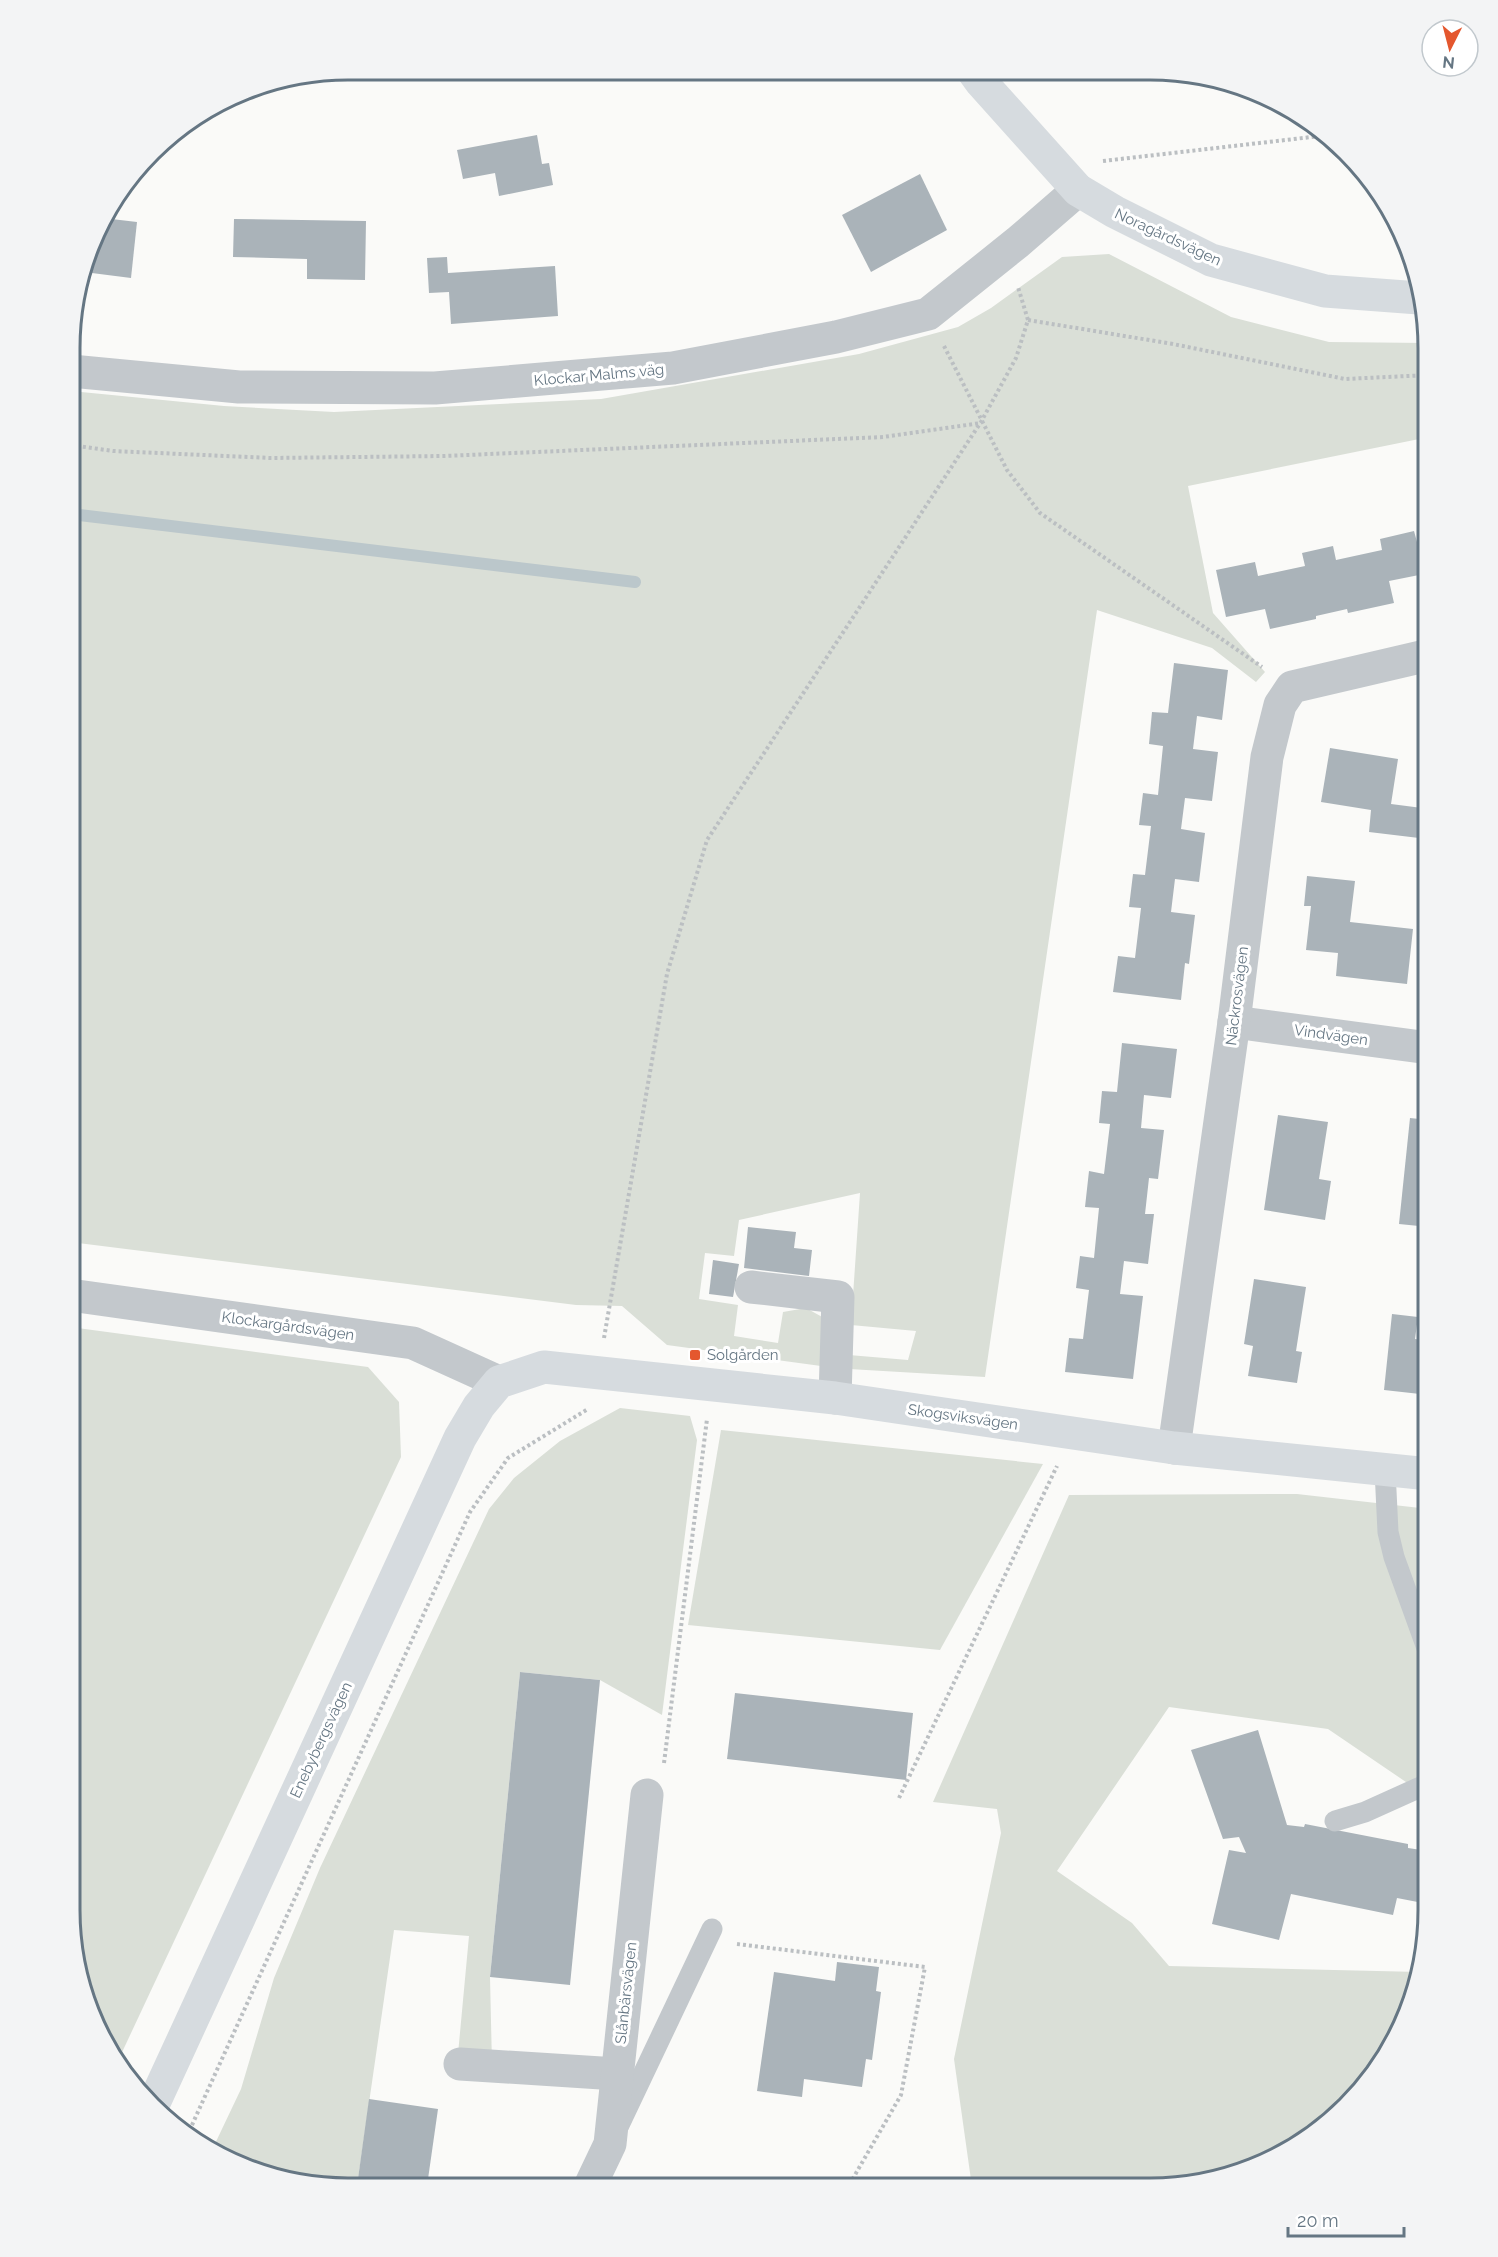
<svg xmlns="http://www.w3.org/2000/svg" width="1498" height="2257" font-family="Raleway,sans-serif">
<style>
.green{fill:#dadfd7}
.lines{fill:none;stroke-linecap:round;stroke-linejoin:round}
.stream{stroke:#bbc7cb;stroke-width:12}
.building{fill:#aab3b9}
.path{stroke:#bbbfc2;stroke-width:4;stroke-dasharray:3 3;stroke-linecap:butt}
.lane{stroke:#c3c8cc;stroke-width:21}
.street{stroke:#c3c8cc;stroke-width:33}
.secondary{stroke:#d6dbdf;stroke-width:33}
.poi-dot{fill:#e4572e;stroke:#fff;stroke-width:2}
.labels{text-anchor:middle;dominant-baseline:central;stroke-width:6;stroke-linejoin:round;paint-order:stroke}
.street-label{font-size:15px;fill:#657683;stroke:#fff}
.poi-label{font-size:15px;fill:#657683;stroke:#fff;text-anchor:start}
.rim{fill:none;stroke:#657683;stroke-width:3}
</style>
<rect width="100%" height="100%" fill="#fafaf8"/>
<!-- green -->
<g class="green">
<polygon points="1109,254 1231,317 1329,342 1428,343 1429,437 1188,486 1213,613 1265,672 1256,682 1212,648 1097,610 985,1377 849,1369 849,1355 908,1360 916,1331 851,1325 860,1193 739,1220 734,1256 705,1253 699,1299 738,1305 734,1336 778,1343 783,1312 806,1308 824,1318 821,1366 667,1345 622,1306 576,1305 70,1242 71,391 224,406 334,412 601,399 859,354 958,327 991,308 1062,257"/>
<polygon points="70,1327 368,1367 399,1402 401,1457 117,2063 90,2017 69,1910"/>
<polygon points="620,1408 690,1416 697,1440 662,1715 600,1680 520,1672 490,1977 492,2065 458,2054 469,1936 394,1930 357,2186 311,2186 241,2167 212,2150 241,2089 274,1978 320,1868 489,1509 514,1478 560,1441"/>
<polygon points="721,1430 1043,1464 940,1650 688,1625"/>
<polygon points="1297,1494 1429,1509 1428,1797 1328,1729 1169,1707 1057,1871 1132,1923 1169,1966 1420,1972 1414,1999 1372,2079 1320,2130 1258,2167 1151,2188 972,2187 954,2059 1001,1833 997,1809 933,1802 1069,1495"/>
</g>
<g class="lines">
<!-- stream -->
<polyline class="stream" points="71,514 635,582"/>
</g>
<!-- building -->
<g class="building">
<polygon points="537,135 542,164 549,163 553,185 499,196 495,173 463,179 457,150"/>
<polygon points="920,174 947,230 871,272 842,215"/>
<polygon points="103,218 137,222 131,278 84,272"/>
<polygon points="234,219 366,221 365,280 307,279 307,259 233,257"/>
<polygon points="447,257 448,273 555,266 558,316 451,324 449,292 429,293 427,258"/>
<polygon points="1414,531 1417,542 1429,539 1429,592 1424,574 1389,581 1394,603 1348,613 1347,609 1316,616 1316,619 1270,629 1265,609 1226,617 1216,570 1255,562 1258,576 1305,566 1302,553 1333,546 1336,560 1382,550 1380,539"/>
<polygon points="1174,663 1228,670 1222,720 1197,716 1193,749 1218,752 1212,801 1185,798 1181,829 1205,833 1199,882 1175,879 1171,912 1195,915 1189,964 1185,963 1181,1000 1113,992 1118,956 1135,958 1141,908 1129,907 1133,874 1145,875 1151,826 1139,825 1143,793 1158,795 1163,746 1149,744 1152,712 1168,713"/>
<polygon points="1330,748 1398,759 1391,804 1422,808 1419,838 1369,832 1371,810 1321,802"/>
<polygon points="1307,876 1355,881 1350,922 1413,929 1407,984 1336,976 1338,953 1306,950 1311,906 1304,906"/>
<polygon points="1122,1043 1177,1049 1171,1098 1144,1095 1141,1128 1164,1130 1158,1179 1149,1178 1145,1214 1154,1214 1148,1264 1124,1261 1120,1294 1143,1296 1133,1379 1065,1372 1069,1338 1083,1339 1089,1290 1076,1288 1080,1256 1094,1258 1099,1208 1085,1207 1089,1171 1104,1174 1110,1124 1099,1123 1102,1091 1117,1092"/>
<polygon points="1278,1115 1328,1122 1319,1179 1331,1181 1325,1220 1264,1210"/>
<polygon points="1410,1118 1429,1120 1429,1227 1399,1224"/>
<polygon points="748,1227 796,1232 794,1248 812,1250 809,1276 744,1268"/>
<polygon points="713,1260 739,1264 733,1297 709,1294"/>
<polygon points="1254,1279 1306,1287 1296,1351 1302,1352 1297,1383 1248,1376 1253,1346 1244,1344"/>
<polygon points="1392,1314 1418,1317 1415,1339 1429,1341 1429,1395 1384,1390"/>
<polygon points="520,1672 600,1680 570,1985 490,1977"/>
<polygon points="735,1693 913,1713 906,1780 727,1759"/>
<polygon points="1258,1730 1287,1825 1304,1827 1305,1824 1408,1844 1408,1848 1428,1851 1428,1904 1397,1898 1393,1915 1291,1894 1279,1940 1212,1924 1229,1850 1246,1853 1239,1837 1223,1839 1191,1750"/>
<polygon points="837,1962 879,1967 876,1991 881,1992 872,2060 866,2059 862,2087 804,2079 802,2097 757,2091 774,1972 835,1981"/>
<polygon points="369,2099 438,2109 427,2186 357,2186"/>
</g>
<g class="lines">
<!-- path -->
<g class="path">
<polyline points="1103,161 1329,135"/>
<polyline points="1028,320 1173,344 1345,379 1429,375"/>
<polyline points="944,346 1007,470 1040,513 1262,667"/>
<polyline points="71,445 113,451 271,458 444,456 883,437 981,423"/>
<polyline points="604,1338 667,974 707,840 981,422 1016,358 1028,320 1018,287"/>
<polyline points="664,1763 707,1419"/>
<polyline points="899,1798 1057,1466"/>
<polyline points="737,1944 925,1967 901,2095 848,2187"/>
<polyline points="187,2136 470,1512 508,1458 588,1409"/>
</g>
<!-- lane -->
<g class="lane">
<polyline points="1385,1470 1388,1532 1394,1557 1428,1651"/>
<polyline points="1335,1821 1365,1812 1425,1785 1428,1780"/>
<polyline points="619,2125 712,1929"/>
</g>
<!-- street -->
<g class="street">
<polyline points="71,371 239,387 435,388 673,368 836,337 928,314 1018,242 1078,190"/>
<polyline points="1234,1022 1429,1048"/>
<polyline points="751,1287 838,1297 835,1398"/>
<polyline points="70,1295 413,1343 499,1382"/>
<polyline points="1174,1448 1234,1022 1267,757 1280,705 1292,687 1429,655"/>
<polyline points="460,2064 617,2074"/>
<polyline points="590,2186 610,2144 647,1795"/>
</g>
<!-- secondary -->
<g class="secondary">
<polyline points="973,71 981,82 1078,190 1115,212 1211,260 1325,291 1419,298"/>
<polyline points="153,2105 460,1438 479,1406 499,1382 544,1367 835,1398 1174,1448 1429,1474"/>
</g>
</g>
<!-- markers -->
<rect class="poi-dot" x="689" y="1349" width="12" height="12" rx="3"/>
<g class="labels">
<!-- street labels -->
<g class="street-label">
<text transform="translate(1168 237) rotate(25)">Noragårdsvägen</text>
<text transform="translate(599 375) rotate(-5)">Klockar Malms väg</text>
<text transform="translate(1237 996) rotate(-83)">Näckrosvägen</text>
<text transform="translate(1331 1035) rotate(8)">Vindvägen</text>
<text transform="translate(288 1326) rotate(8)">Klockargårdsvägen</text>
<text transform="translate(963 1417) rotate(8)">Skogsviksvägen</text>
<text transform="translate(321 1740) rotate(-65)">Enebybergsvägen</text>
<text transform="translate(626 1993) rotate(-84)">Slånbärsvägen</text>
</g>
<!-- poi labels -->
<g class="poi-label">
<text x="707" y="1355">Solgården</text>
</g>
</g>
<!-- crop -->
<path d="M0 0H1498V2257H0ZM348 80H1150A268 268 0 0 1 1418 348V1910A268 268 0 0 1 1150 2178H348A268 268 0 0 1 80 1910V348A268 268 0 0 1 348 80Z" fill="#f3f4f5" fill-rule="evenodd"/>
<path class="rim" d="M348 80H1150A268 268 0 0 1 1418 348V1910A268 268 0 0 1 1150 2178H348A268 268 0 0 1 80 1910V348A268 268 0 0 1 348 80Z"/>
<!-- north arrow -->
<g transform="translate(1450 48) rotate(186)"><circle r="28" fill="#ffffff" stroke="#c1c8cd" stroke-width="1.5"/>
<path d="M0-4.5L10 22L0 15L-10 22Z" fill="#e4572e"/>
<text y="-9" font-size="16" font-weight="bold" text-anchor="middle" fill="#657683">N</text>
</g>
<!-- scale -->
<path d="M1288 2227v9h116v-9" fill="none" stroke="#657683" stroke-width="3"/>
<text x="1297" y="2227" font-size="18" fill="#657683" stroke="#ffffff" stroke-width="4.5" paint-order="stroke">20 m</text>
</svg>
